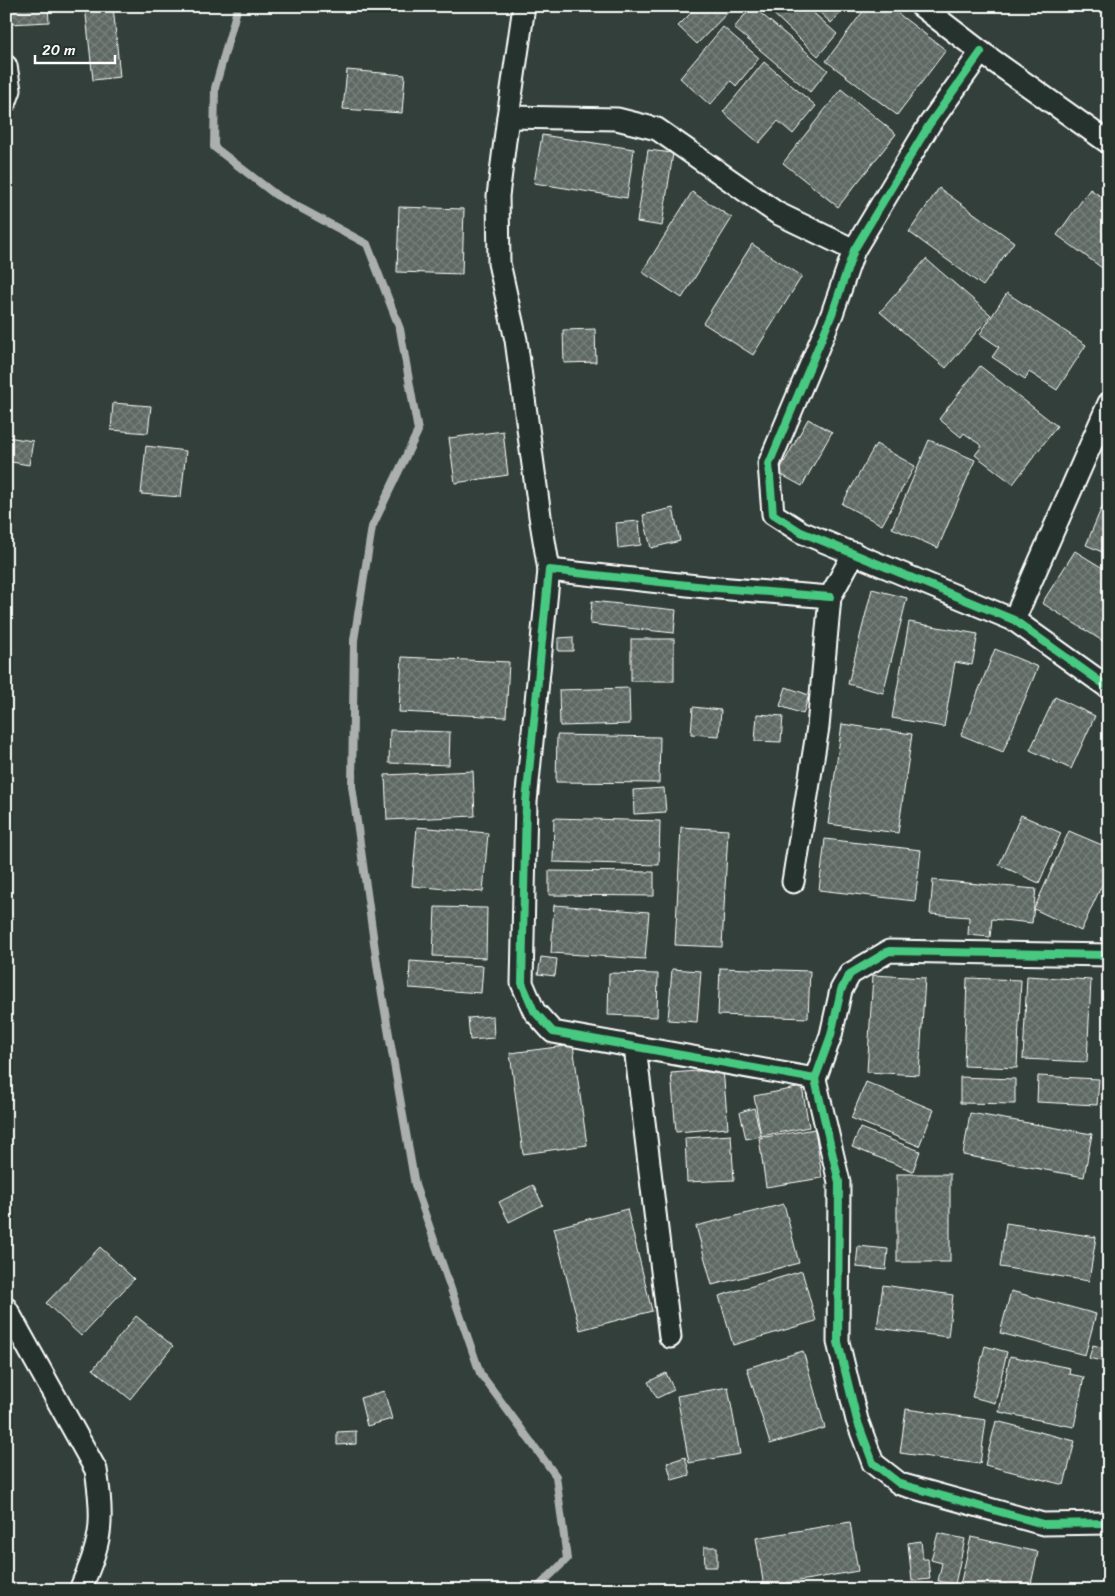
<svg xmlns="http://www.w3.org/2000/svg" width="1115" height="1596" font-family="Sriracha,sans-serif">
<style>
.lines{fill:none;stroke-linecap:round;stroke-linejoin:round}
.stream{stroke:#abb0ae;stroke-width:8}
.building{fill:url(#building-cross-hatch);stroke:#fff}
.street-casing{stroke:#fff;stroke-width:25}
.street{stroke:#26332d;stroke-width:21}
.cycleway-casing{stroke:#26332d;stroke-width:11}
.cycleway{stroke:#46c982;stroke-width:8}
</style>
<defs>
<pattern id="building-cross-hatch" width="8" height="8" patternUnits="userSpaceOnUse" patternTransform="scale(1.25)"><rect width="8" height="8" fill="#5f6964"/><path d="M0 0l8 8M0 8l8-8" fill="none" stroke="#77807b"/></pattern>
</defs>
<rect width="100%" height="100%" fill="#333f3a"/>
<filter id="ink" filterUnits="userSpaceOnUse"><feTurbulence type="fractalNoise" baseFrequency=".02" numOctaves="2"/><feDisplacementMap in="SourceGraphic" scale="10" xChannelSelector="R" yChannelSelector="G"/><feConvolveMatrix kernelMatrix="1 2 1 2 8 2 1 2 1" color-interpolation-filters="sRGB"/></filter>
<g filter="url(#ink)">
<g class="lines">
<!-- stream -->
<polyline class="stream" points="238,6 215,88 214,147 276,195 367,244 400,329 418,431 372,527 354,640 352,786 378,971 415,1185 480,1373 556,1476 567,1559 535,1590"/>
</g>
<!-- building -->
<g class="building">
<polygon points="9,6 48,6 49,22 10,24"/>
<polygon points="85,6 113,6 120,77 93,80"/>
<polygon points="698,6 734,6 697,44 678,26"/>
<polygon points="752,6 828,70 810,92 734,28"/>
<polygon points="765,6 806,6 837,34 818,56"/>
<polygon points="813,6 847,6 831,23"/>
<polygon points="867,6 888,6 946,50 897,115 826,61"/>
<polygon points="723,27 759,58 736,86 731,81 710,105 680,78"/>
<polygon points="764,62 816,106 793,134 778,121 759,143 723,112"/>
<polygon points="347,70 405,75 402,113 343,109"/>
<polygon points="841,89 896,134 838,207 783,163"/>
<polygon points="542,135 634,149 627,198 534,183"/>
<polygon points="648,150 673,153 662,226 637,222"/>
<polygon points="939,188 1014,242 983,286 909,232"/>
<polygon points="1090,189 1109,202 1109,273 1057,235"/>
<polygon points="692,192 732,218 682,298 642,272"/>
<polygon points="399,207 464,209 462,274 397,272"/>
<polygon points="752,244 802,276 753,355 703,323"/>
<polygon points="926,259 991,315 946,368 880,312"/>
<polygon points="1007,293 1086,345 1057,390 1029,372 1025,379 992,357 999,347 980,334"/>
<polygon points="595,329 596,362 564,363 563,330"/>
<polygon points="980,366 1057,426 1013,484 975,455 982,446 964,433 961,437 939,419"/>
<polygon points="113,403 151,406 148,433 111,430"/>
<polygon points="808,419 832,432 802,486 778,473"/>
<polygon points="503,431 508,475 455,483 449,438"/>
<polygon points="7,437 33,441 29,465 6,461"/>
<polygon points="929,440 975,460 938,548 892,528"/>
<polygon points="876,444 915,466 882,525 842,504"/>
<polygon points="146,446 186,451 181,497 141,494"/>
<polygon points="1109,490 1109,555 1086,545"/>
<polygon points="673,508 680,541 651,548 643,515"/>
<polygon points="639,521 641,545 618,548 616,523"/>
<polygon points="1075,551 1109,572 1109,645 1042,603"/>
<polygon points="872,589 907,598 883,693 848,684"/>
<polygon points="592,601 676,610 674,633 590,624"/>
<polygon points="909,622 978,634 972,665 955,662 944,727 892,718"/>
<polygon points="573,637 573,651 558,651 558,638"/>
<rect x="631" y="639" width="43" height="42"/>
<polygon points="995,649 1038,667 1003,752 961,735"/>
<polygon points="402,657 509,662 506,717 399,712"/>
<polygon points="786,687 809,695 803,714 780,706"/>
<polygon points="629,688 630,724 560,726 559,690"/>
<polygon points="1055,697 1095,716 1071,769 1030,750"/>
<polygon points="693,707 721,710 719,736 691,734"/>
<polygon points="757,714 783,716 781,742 755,741"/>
<polygon points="842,724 912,734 898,833 828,824"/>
<polygon points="390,730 450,732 449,765 389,763"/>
<polygon points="557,735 660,737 659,783 556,782"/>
<polygon points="473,771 475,816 387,820 385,775"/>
<polygon points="664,788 666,812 634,814 633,790"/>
<polygon points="1021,815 1061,833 1039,883 999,865"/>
<polygon points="554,818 660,821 659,865 553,862"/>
<polygon points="417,827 488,833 483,892 412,886"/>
<polygon points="681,827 728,830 722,947 675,945"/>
<polygon points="1069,831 1109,848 1109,869 1081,931 1034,909"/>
<polygon points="825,839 921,850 915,901 819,890"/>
<polygon points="549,871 654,872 654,896 549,895"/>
<polygon points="933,880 1036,889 1032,923 992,919 990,937 968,935 969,917 930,914"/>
<polygon points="554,905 649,912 645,959 551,953"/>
<polygon points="435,907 487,908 486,958 433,956"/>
<polygon points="541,957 557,959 555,976 538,974"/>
<polygon points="410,961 483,966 481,993 409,988"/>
<polygon points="720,968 810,971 808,1018 718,1015"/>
<polygon points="672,969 701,971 697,1022 668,1020"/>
<polygon points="609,973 658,974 657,1017 608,1015"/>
<polygon points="873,975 925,978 919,1075 867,1072"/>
<polygon points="1027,976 1091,980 1087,1062 1023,1059"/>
<polygon points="967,978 1021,980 1017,1068 964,1066"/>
<polygon points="493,1016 494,1038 470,1040 468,1018"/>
<polygon points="573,1045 587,1145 523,1154 510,1053"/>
<polygon points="723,1069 728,1128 676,1132 671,1073"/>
<polygon points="1038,1076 1099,1079 1097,1105 1037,1102"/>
<polygon points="960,1077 1015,1079 1015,1104 960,1103"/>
<polygon points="866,1082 934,1110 919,1146 851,1118"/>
<polygon points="802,1087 809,1127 761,1136 754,1096"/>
<polygon points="754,1108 761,1136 746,1139 740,1112"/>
<polygon points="970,1113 1092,1134 1084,1177 963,1155"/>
<polygon points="860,1128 920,1151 913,1171 852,1147"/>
<polygon points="815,1129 822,1178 766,1187 759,1138"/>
<polygon points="731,1135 734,1180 687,1182 685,1138"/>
<rect x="897" y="1174" width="53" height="88"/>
<polygon points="533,1185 543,1205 509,1222 499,1202"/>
<polygon points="784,1204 799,1263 712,1285 696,1226"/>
<polygon points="627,1209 652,1311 580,1330 554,1228"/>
<polygon points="1006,1223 1096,1237 1089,1281 1000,1267"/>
<polygon points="858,1246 888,1249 886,1270 856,1267"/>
<polygon points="100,1247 134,1279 81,1336 46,1303"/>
<polygon points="802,1271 816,1321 733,1345 719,1296"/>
<polygon points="883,1285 953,1295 948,1337 877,1328"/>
<polygon points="1011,1291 1096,1314 1085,1355 1000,1333"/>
<polygon points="136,1316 173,1346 130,1399 93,1369"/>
<polygon points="1093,1345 1109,1349 1109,1363 1089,1358"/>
<polygon points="985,1346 1007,1352 995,1403 972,1397"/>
<polygon points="803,1351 825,1428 770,1444 747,1368"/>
<polygon points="1010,1356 1070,1368 1069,1374 1084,1377 1074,1427 999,1412"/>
<polygon points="666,1373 674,1390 657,1398 648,1382"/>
<polygon points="728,1387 740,1454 689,1463 677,1396"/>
<polygon points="384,1391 392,1419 367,1426 360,1398"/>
<polygon points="906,1409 986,1420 980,1464 900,1453"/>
<polygon points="996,1421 1075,1441 1064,1485 985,1465"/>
<polygon points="356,1431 356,1444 337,1445 337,1432"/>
<polygon points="685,1457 690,1475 672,1480 667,1463"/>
<polygon points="850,1522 858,1571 764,1587 756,1538"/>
<polygon points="938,1533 965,1539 955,1584 938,1581 942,1563 931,1560"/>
<polygon points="971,1537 1038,1552 1031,1584 1039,1586 1038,1590 959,1590"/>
<polygon points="921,1541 923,1559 928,1559 930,1579 912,1581 908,1543"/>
<polygon points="704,1547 717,1547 717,1567 705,1567"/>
</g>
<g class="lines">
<!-- street casing -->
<g class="street-casing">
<g id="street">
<polyline points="524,6 508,117 498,196 499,263 516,340 540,516 549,570"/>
<polyline points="921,6 981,52 1109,143"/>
<polyline points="981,52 929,125 854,250 832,314 769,464 773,514 801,532 1014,620 1109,688"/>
<polyline points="6,66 10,90 6,101"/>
<polyline points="508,117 617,119 657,129 777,213 854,250"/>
<polyline points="1014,620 1109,403"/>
<polyline points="793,882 818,727 830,597 854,553"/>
<polyline points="1109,955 889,951 850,974 841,990 831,1035 815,1079 839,1182 838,1342 857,1420 873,1463 900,1484 1043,1524 1109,1523"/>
<polyline points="635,1047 670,1337"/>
<polyline points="815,1079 553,1032 534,1011 522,983 526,802 549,570 706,587 830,597"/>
<path d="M6 1308 96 1470C99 1489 102 1514 99 1533 96 1553 88 1571 80 1590"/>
</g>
</g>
<!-- street -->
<use href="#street" class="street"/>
<!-- cycleway casing -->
<g class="cycleway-casing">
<g id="cycleway">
<polyline points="981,52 929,125 854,250 832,314 769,464 773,514 801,532 1014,620 1109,688"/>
<polyline points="1109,955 889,951 850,974 841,990 831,1035 815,1079 839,1182 838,1342 857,1420 873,1463 900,1484 1043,1524 1109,1523"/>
<polyline points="815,1079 553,1032 534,1011 522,983 526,802 549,570 706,587 830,597"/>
</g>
</g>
<!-- cycleway -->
<use href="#cycleway" class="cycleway"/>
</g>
</g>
<!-- margin -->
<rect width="1115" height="1596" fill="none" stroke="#26332d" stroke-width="25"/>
<rect x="12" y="12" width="1090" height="1571" fill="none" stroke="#fff" stroke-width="2" filter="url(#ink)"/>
<!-- scale -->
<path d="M35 55v8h80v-8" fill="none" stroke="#ffffff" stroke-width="2.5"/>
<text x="42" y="55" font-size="15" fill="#ffffff" stroke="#26332d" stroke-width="4" paint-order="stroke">20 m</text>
</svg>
